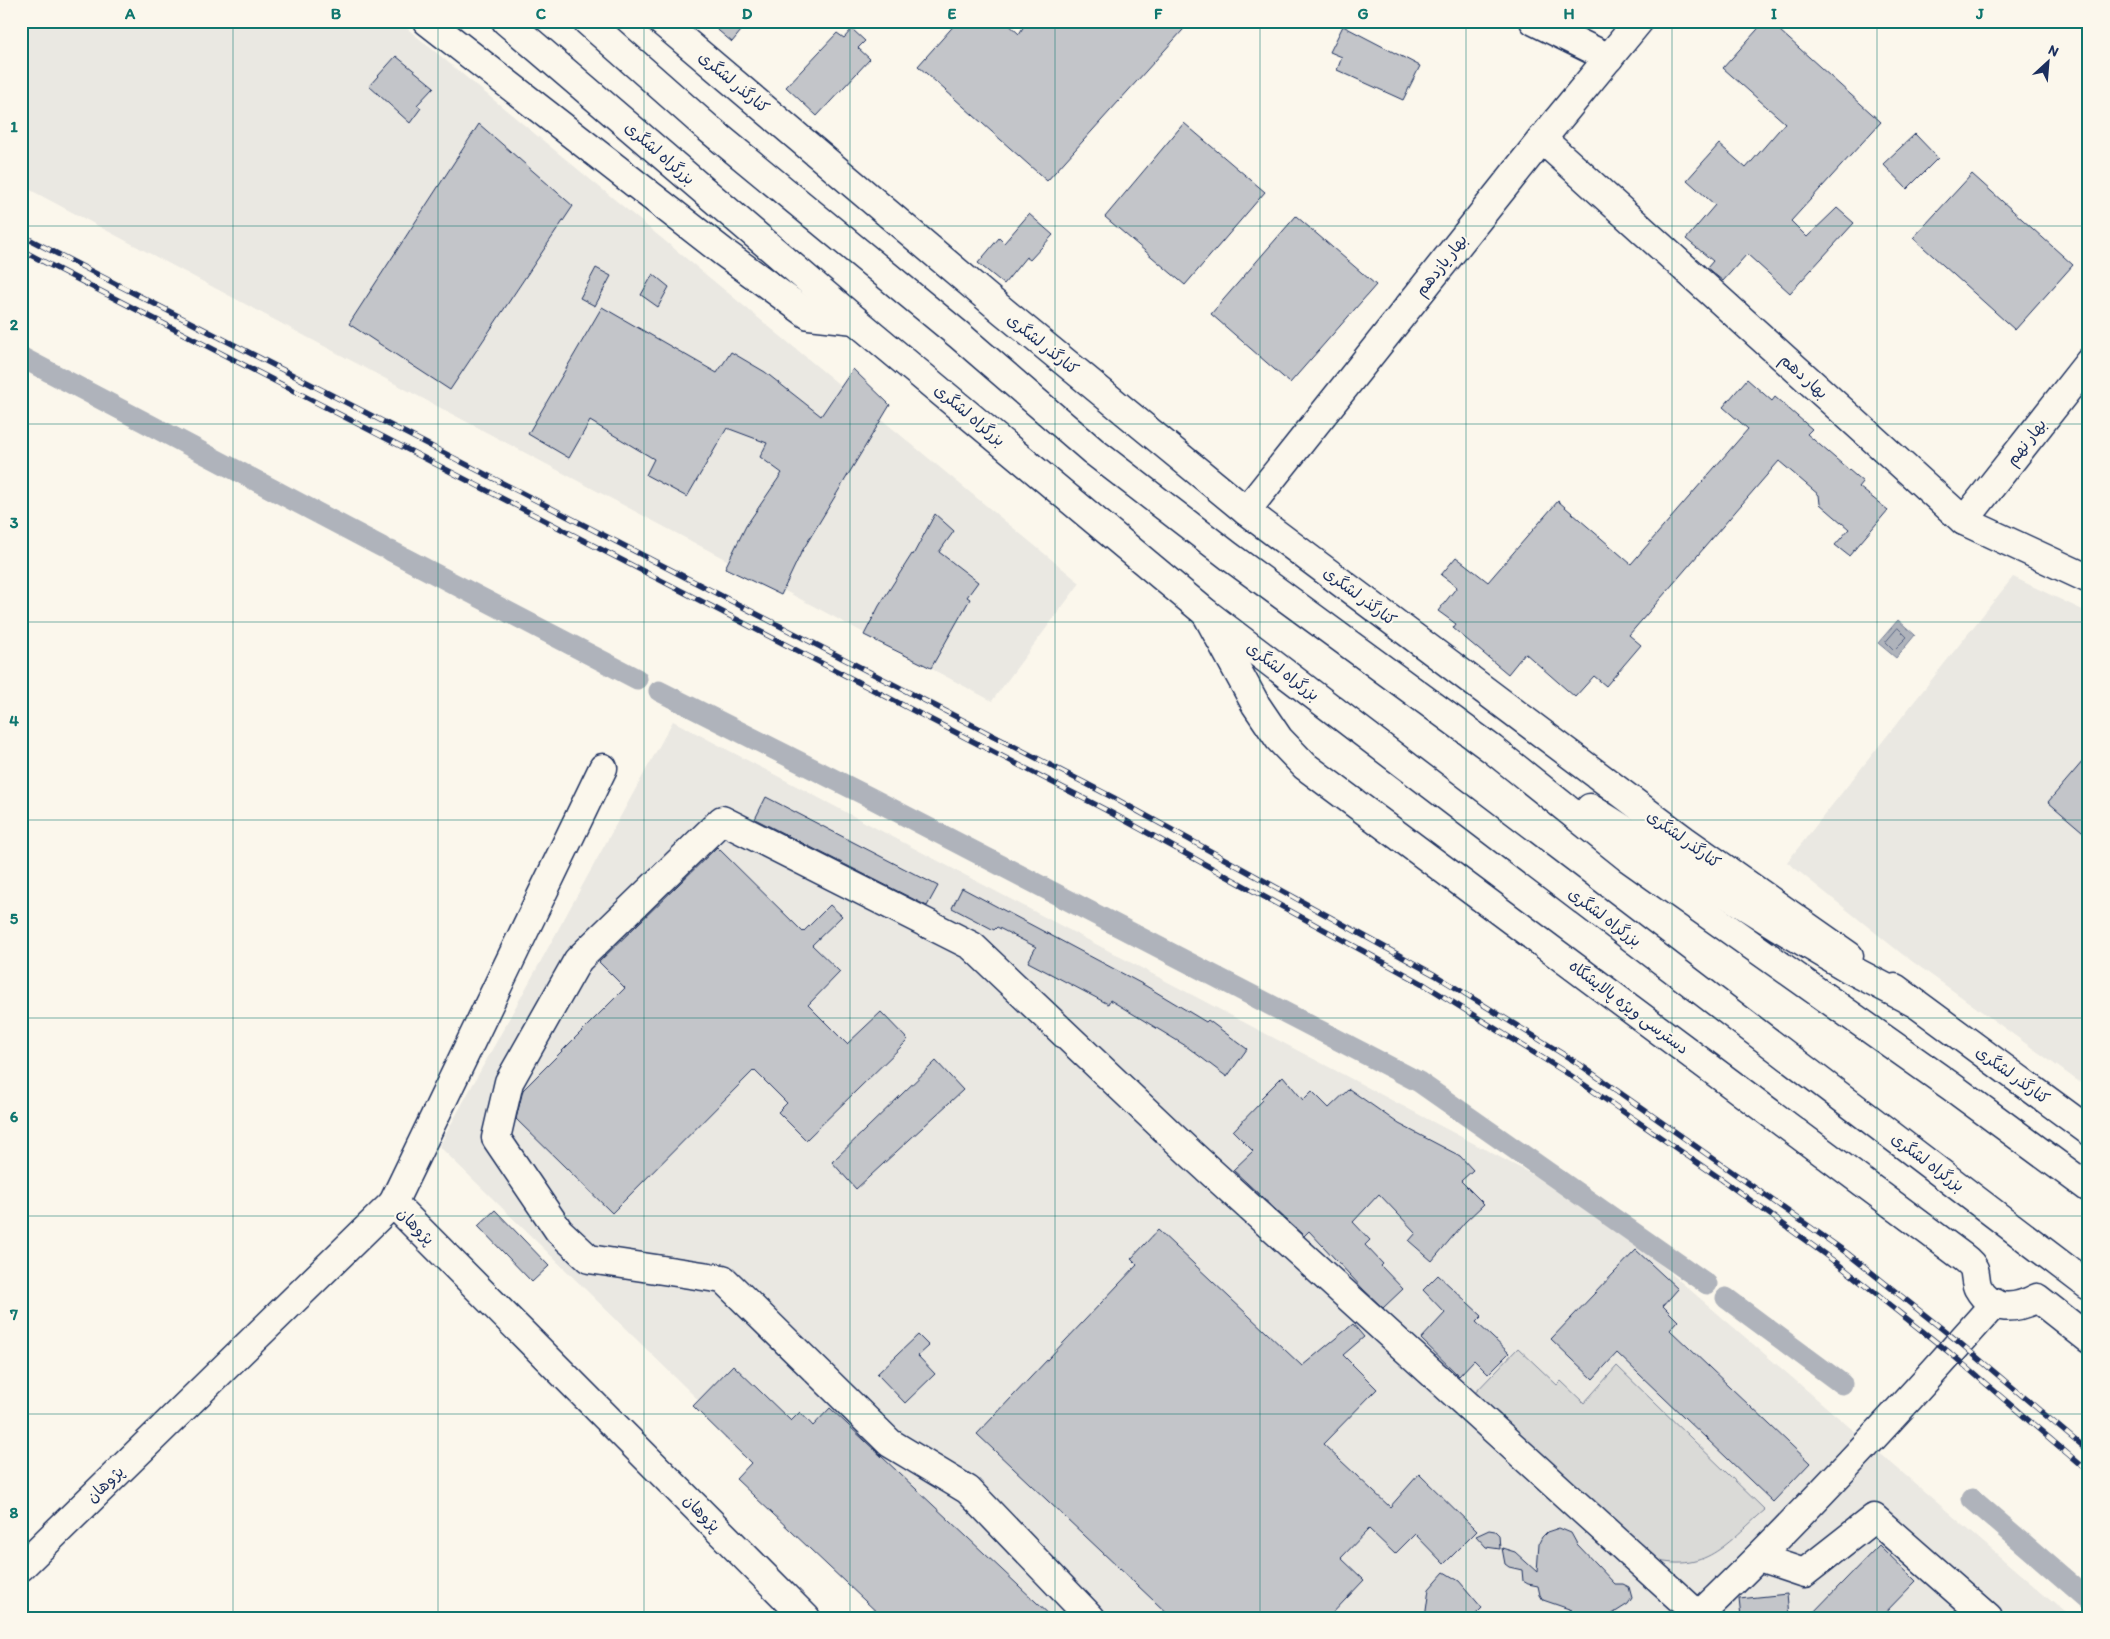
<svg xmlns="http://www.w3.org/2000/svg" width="2110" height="1639" font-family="Itim,'Playpen Sans Arabic',sans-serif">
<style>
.built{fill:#eae8e2}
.green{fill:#dadad7;stroke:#7a849a}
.water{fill:#afb3bb;stroke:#747e96}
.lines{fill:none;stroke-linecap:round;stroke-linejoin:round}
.shore{stroke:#566483;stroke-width:1}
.canal{stroke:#afb3bb;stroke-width:21}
.building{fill:#c3c5c9;stroke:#1b2f5e}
.minor-casing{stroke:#1b2f5e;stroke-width:31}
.major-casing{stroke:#1b2f5e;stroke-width:31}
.highway-casing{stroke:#1b2f5e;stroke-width:31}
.minor{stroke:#fbf7ec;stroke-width:28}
.major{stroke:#fbf7ec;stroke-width:28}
.highway{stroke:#fbf7ec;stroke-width:28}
.rail-casing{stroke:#1b2f5e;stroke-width:5.5}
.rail{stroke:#fbf7ec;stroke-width:4;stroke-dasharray:11;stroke-linecap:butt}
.grid{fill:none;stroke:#0f766e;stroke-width:1;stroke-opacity:0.55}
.labels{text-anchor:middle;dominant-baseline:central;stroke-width:4;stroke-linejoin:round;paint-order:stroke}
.street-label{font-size:16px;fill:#1b2f5e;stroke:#fbf7ec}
.neatline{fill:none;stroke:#0f766e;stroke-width:2}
.grid-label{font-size:16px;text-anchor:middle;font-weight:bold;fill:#0f766e}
</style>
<rect width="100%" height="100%" fill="#fbf7ec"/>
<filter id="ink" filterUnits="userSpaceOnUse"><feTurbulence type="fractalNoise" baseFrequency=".02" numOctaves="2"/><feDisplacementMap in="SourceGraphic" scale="10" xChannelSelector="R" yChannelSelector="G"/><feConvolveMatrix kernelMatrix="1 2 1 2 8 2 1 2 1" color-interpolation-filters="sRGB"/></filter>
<g filter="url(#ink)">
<!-- built -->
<g class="built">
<polygon points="21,21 398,21 1080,583 992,701 21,185"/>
<polygon points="2013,577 2089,613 2089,1089 1902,954 1787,862"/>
<polygon points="673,721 1594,1207 2071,1618 921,1618 439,1146"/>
</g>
<!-- green -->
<path class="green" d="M1518 1348 1557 1385 1561 1381 1584 1403 1617 1366 1765 1510C1726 1543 1706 1576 1648 1558L1471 1397Z"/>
<!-- water -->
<polygon class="water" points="1898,620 1915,635 1896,658 1878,643"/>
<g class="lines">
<!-- shore -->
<polygon class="shore" points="1898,628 1907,637 1894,650 1886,642"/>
<!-- canal -->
<g class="canal">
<polyline points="21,357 382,547"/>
<polyline points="391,551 637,679"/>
<polyline points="659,691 869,797 1419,1082 1707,1284"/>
<polyline points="1726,1298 1842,1384"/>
<polyline points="1972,1499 2089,1600"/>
</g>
</g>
<!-- building -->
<g class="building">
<polygon points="707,21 749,21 732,42"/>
<polygon points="958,21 1005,21 1019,34 1027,21 1191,21 1047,181 918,66"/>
<polygon points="1765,21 1769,21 1881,122 1791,221 1807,237 1837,208 1854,223 1790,293 1747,254 1723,281 1707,268 1713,261 1686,239 1715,205 1687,180 1719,144 1746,168 1785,123 1723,68"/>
<polygon points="1343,26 1420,66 1403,100 1337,70 1342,57 1330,52"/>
<polygon points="852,29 865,41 858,48 870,59 817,116 786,87 837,33 844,38"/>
<polygon points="396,56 434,87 417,105 421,108 410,123 369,86"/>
<polygon points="1184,123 1265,192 1185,285 1105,217"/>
<polygon points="479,124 573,206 450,390 349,324"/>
<polygon points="1915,134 1938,158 1907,189 1883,164"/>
<polygon points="1972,174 2073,265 2015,330 1913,238"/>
<polygon points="1029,214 1053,235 1030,260 1026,257 1004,284 978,263 999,238 1004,243"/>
<polygon points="1296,216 1376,285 1290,383 1211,314"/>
<polygon points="596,268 611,276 595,306 580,298"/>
<polygon points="653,274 669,287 658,307 641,295"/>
<polygon points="602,307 717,373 731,352 765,372 821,416 853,369 890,405 801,553 781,595 725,568 746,526 782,473 760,457 767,443 727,428 687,497 646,475 654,459 590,421 569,458 528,434"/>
<polygon points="1747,379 1772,401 1775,397 1812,429 1807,434 1863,482 1859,487 1888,510 1849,556 1835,545 1849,529 1820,504 1819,495 1779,461 1629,635 1641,645 1606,686 1594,676 1575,697 1525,653 1508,674 1453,628 1456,624 1438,611 1457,587 1441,575 1456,557 1488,582 1558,501 1631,564 1748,429 1723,407"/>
<polygon points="935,514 954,531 939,552 978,582 967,597 970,599 931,668 864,635 879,606 912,554 913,555"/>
<polygon points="2089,754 2089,837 2048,802"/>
<polygon points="766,797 938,886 927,906 755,819"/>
<polygon points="717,847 803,932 830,905 842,916 812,945 840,972 808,1005 847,1044 881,1012 908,1040 806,1140 778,1112 787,1103 754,1070 612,1213 516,1119 523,1090 625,988 599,962"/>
<polygon points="962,888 1146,986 1206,1022 1208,1020 1247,1049 1227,1077 1186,1046 1110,1000 1108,1004 1028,962 1036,947 997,927 994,930 952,908"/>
<polygon points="936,1061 963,1090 856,1189 832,1162"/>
<polygon points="1283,1076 1303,1100 1312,1091 1329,1108 1349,1089 1399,1124 1460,1156 1473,1170 1461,1181 1484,1204 1465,1222 1432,1261 1409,1241 1416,1233 1379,1194 1353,1222 1370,1240 1365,1245 1383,1264 1381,1266 1403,1289 1383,1308 1363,1289 1309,1231 1304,1236 1233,1170 1253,1151 1233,1131 1263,1100 1261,1098"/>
<polygon points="495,1210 549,1266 532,1282 478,1226"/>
<polygon points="1158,1230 1302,1366 1353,1324 1364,1337 1343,1355 1377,1389 1323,1444 1390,1507 1419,1474 1477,1531 1444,1564 1415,1534 1395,1554 1369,1529 1341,1558 1364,1580 1328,1618 1172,1618 977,1434 1137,1265 1131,1259"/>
<polygon points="1636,1250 1678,1289 1663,1306 1678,1321 1670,1330 1810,1463 1773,1502 1617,1353 1593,1379 1551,1339"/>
<polygon points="1438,1275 1482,1316 1476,1322 1509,1353 1488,1374 1474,1360 1459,1376 1421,1339 1445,1313 1423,1290"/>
<polygon points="918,1335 929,1346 918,1356 935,1374 905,1403 877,1374"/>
<polygon points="733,1365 791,1421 800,1412 813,1426 830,1408 1053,1618 883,1618 736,1479 751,1463 693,1406"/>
<polygon points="1559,1528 1571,1533 1577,1544 1615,1584 1623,1584 1629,1587 1632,1598 1628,1604 1606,1618 1561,1618 1572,1610 1543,1600 1540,1595 1538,1586 1528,1584 1523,1581 1522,1570 1509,1567 1505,1564 1502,1548 1515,1552 1537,1572 1539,1543 1542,1537 1547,1532"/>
<polygon points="1489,1530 1495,1531 1499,1535 1500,1549 1486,1547 1476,1536"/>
<polygon points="1879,1545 1916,1581 1880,1618 1808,1618"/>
<polygon points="1444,1572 1459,1581 1482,1608 1472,1618 1425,1618 1429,1589"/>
<polygon points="1787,1594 1789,1618 1741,1618 1739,1599"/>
</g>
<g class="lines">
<!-- minor casing -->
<g class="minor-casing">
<g id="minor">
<polyline points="427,21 723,252 809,315 855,320"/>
<polyline points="1534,21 1609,58"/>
<polyline points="1542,139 1964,521 2089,579"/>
<polyline points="1246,511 1542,139 1639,21"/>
<polyline points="1964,521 2089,362"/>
<path d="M1206 613 1256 705 1279 739 1305 766 1963 1257C1967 1260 1972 1264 1974 1269 1976 1275 1975 1282 1978 1288 1992 1313 2016 1309 2037 1298L2089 1339"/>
<polyline points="393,1203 603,768"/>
<polyline points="1759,1558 1804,1573 1874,1518 1988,1618"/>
<polyline points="1091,1618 968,1490 890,1443 723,1279 589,1259 559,1231 496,1138 509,1082 578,960 722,820 972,946 1189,1152 1698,1615"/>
<path d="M1696 1618C1801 1518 1899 1411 1995 1303"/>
</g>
</g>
<!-- major casing -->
<g class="major-casing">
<g id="major">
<polyline points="661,21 1003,311 1246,511 1684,840 1849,956"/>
<polyline points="1895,988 2089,1131"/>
<polyline points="21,1567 393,1203 806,1618"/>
</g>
</g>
<!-- highway casing -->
<g class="highway-casing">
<g id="highway">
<polyline points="506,21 855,320 1206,613 2089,1286"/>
<polyline points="587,21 709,129 959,335 1093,451 1229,556 1492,749 1627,857 1952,1087 2089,1188"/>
<polyline points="1590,808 1777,926 1848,968 1915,1003"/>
</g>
</g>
<!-- minor -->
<use href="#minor" class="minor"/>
<!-- major -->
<use href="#major" class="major"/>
<!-- highway -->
<use href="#highway" class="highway"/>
<!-- rail casing -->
<g class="rail-casing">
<g id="rail">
<polyline points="21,235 1114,798 1435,975 1579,1064 1847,1253 1960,1343 2089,1452"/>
<polyline points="21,250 1106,810 1425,985 1570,1075 1721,1179 1838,1264 1950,1353 2089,1472"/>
</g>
</g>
<!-- rail -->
<use href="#rail" class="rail"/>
</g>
</g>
<!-- grid -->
<path class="grid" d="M233 21V1618M438 21V1618M644 21V1618M850 21V1618M1055 21V1618M1260 21V1618M1466 21V1618M1672 21V1618M1877 21V1618M21 226H2089M21 424H2089M21 622H2089M21 820H2089M21 1018H2089M21 1216H2089M21 1414H2089"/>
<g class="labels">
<!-- street labels -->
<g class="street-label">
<text transform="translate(734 82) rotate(40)">کنارگذر لشگری</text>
<text transform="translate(660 153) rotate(41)">بزرگراه لشگری</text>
<text transform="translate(1441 265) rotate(-52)">بهار یازدهم</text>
<text transform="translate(1043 344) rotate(39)">کنارگذر لشگری</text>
<text transform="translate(1804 376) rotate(42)">بهار دهم</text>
<text transform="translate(970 415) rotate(40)">بزرگراه لشگری</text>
<text transform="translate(2026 442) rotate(-52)">بهار نهم</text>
<text transform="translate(1360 596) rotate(37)">کنارگذر لشگری</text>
<text transform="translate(1283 671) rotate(37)">بزرگراه لشگری</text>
<text transform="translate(1684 839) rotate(36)">کنارگذر لشگری</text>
<text transform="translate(1605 917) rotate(37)">بزرگراه لشگری</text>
<text transform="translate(1629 1007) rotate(37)">دسترسی ویژه پالایشگاه</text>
<text transform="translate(2013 1075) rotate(36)">کنارگذر لشگری</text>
<text transform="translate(1928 1162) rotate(37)">بزرگراه لشگری</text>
<text transform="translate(416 1226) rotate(45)">پژوهان</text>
<text transform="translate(105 1484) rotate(-44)">پژوهان</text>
<text transform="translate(702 1513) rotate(45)">پژوهان</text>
</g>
</g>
<!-- margin -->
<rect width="2110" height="1639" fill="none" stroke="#fbf7ec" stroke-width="55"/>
<!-- north arrow -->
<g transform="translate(2048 62) rotate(26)" stroke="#fbf7ec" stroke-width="4" paint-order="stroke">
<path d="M0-4L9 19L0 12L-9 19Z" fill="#1b2f5e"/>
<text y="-8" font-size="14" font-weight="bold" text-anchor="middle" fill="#1b2f5e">N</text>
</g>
<rect x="28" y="28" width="2054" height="1584" class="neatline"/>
<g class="grid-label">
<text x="130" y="19">A</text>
<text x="336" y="19">B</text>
<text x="541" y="19">C</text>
<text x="747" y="19">D</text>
<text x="952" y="19">E</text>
<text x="1158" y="19">F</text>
<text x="1363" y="19">G</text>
<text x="1569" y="19">H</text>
<text x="1774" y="19">I</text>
<text x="1980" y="19">J</text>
<text x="14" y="132">1</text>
<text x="14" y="330">2</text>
<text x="14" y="528">3</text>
<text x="14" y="726">4</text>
<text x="14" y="924">5</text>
<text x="14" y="1122">6</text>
<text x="14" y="1320">7</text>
<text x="14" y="1518">8</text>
</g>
</svg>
